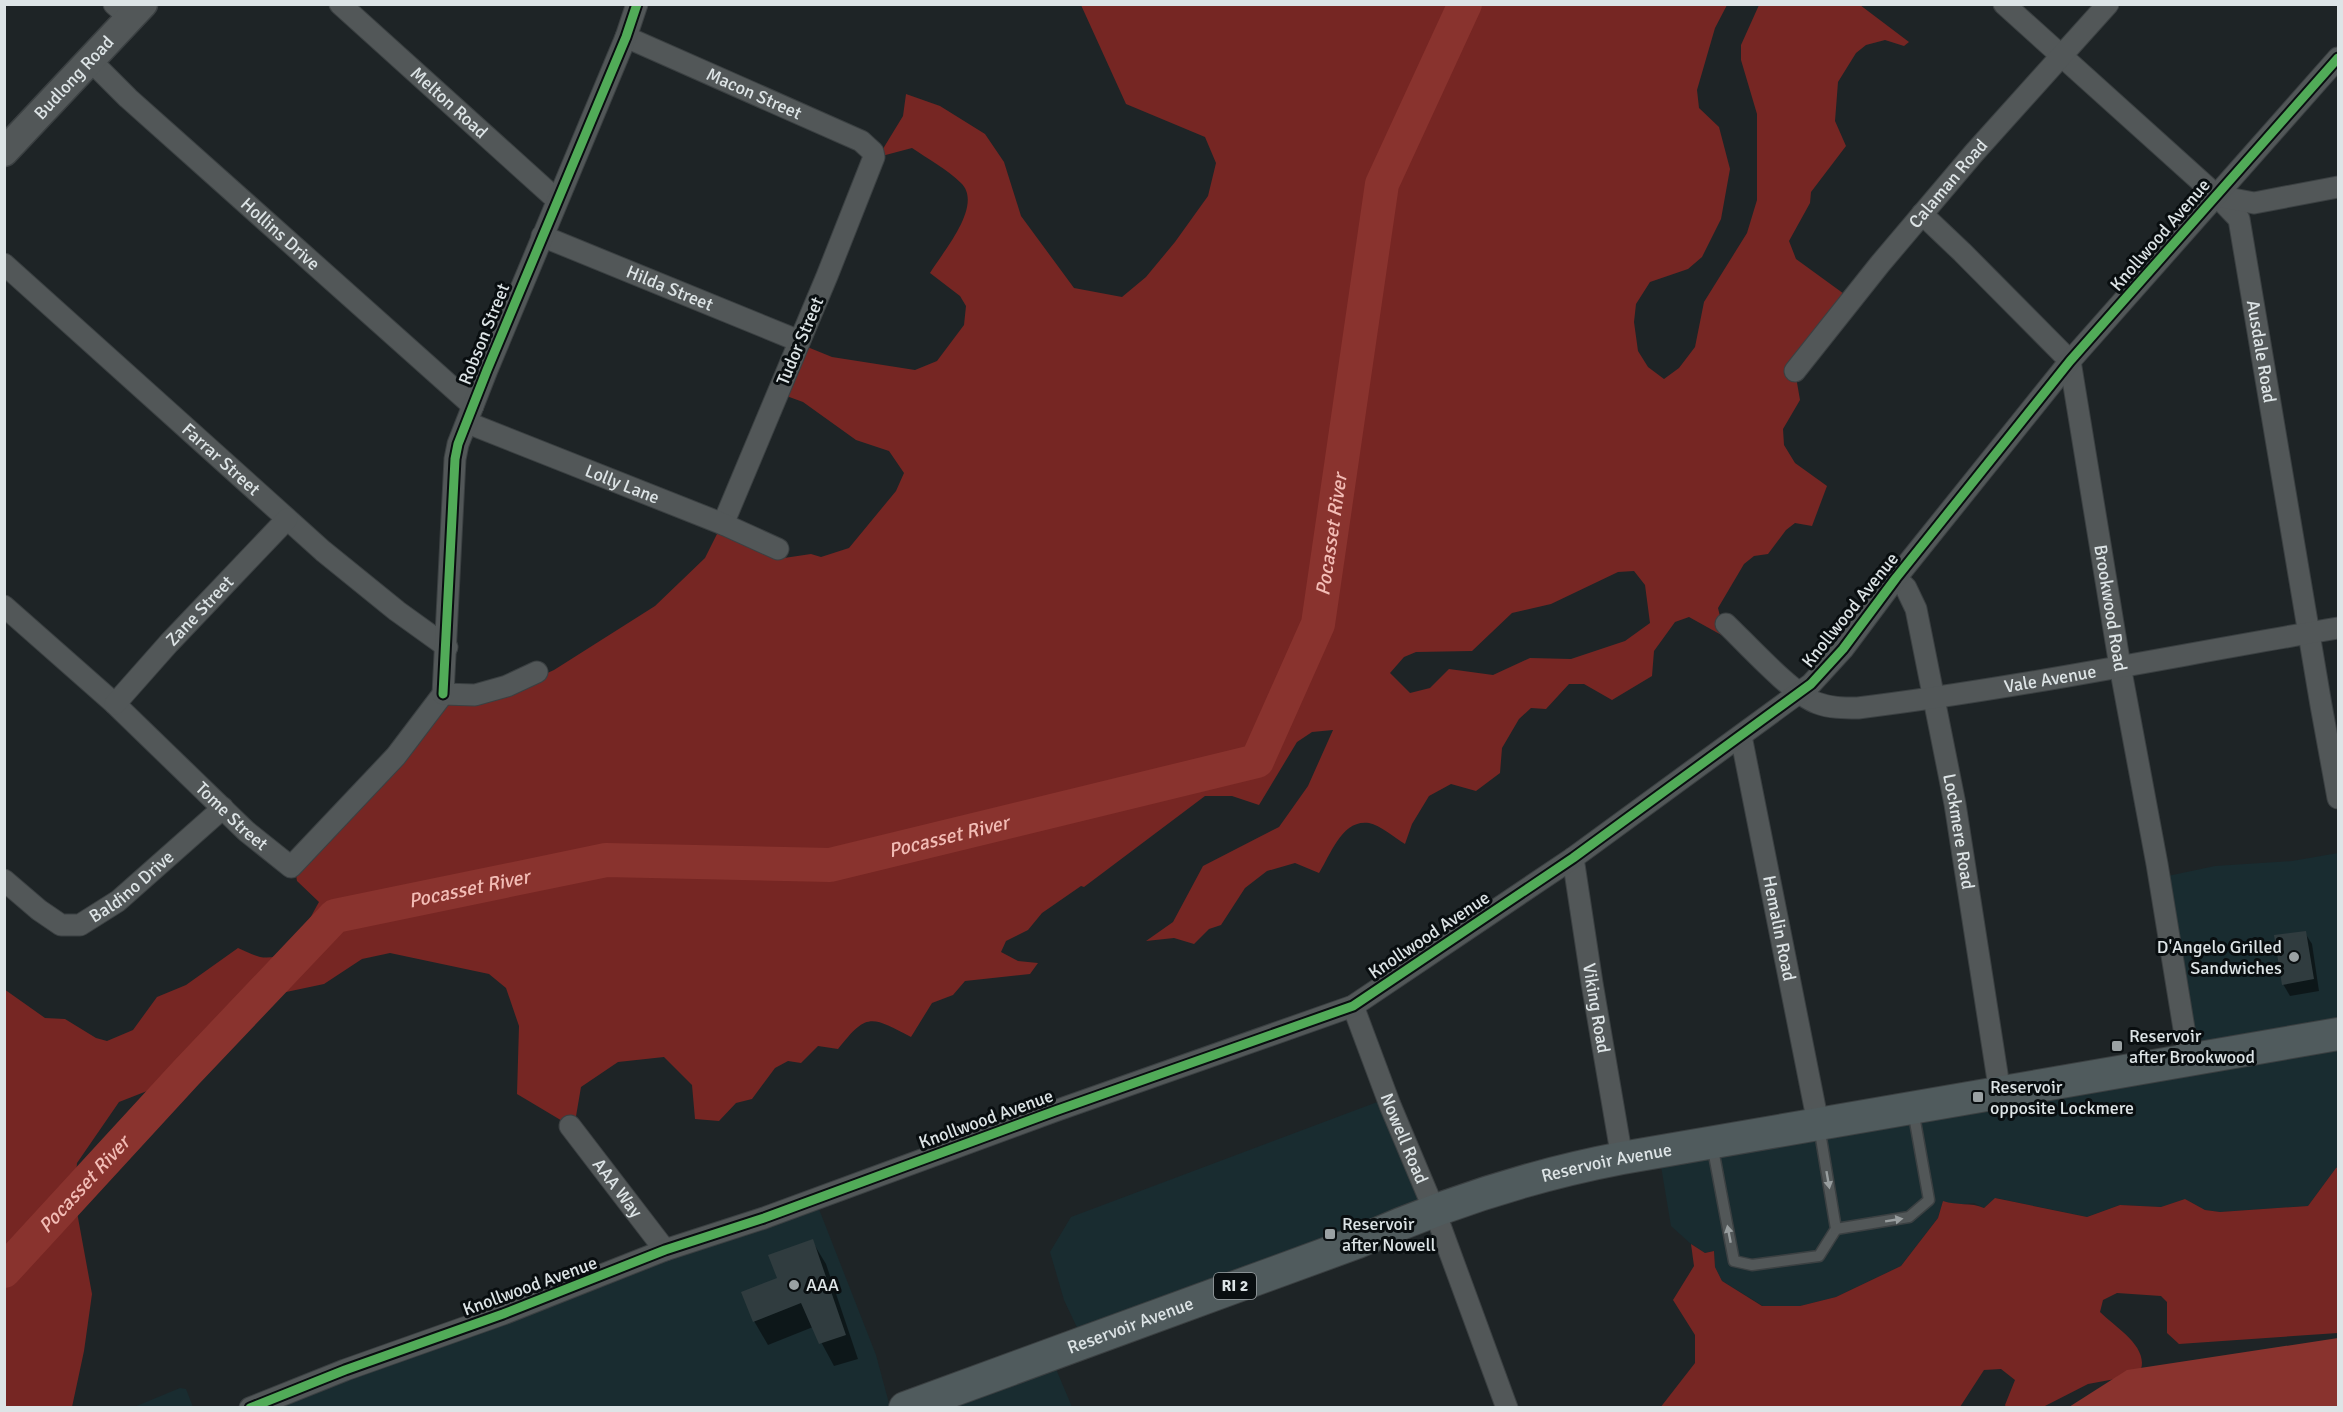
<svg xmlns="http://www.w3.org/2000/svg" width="2343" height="1412" font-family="Signika,sans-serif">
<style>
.built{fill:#192c30}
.forest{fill:#762623;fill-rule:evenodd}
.water{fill:#89332e}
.shadow{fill:#0007}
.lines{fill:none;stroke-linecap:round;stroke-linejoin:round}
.river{stroke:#89332e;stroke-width:34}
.building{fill:#303c3f}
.service-casing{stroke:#3b4042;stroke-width:13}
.minor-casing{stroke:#3b4042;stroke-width:23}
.secondary-casing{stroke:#3b4042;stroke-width:31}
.primary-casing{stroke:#3b4042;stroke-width:34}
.service{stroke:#525758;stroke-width:10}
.minor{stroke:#525758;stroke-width:21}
.secondary{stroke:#525758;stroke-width:28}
.primary{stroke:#505b5d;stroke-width:32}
.cycleway-casing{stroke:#090e10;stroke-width:13}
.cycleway{stroke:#51ab58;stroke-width:9}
.oneway{fill:#989e9f}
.poi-dot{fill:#9aa1a3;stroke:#090e10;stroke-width:2}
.labels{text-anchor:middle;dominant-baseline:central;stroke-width:6;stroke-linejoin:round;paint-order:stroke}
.shield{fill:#090e10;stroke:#9da4a6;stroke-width:1.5}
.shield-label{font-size:16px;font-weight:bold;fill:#dde4e6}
.street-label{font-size:18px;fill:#dde4e6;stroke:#090e10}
.poi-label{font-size:18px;fill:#dde4e6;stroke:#090e10;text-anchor:start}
.water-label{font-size:20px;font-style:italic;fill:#f2bcb5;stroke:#090e10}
</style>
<rect width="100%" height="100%" fill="#1e2426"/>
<!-- built -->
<g class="built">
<polygon points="2338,853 2338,1167 2336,1168 2308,1206 2220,1212 2205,1210 2185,1199 2161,1207 2120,1205 2087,1217 1996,1198 1984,1208 1974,1203 1955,1205 1943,1202 1938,1218 1901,1266 1836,1297 1800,1306 1763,1306 1722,1281 1715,1267 1714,1251 1705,1253 1691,1244 1671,1226 1659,1154 2182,1061 2163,877 2215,866 2292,861"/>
<polygon points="1388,1098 1432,1198 1082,1338 1064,1300 1050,1252 1071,1217"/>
<polygon points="817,1204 876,1355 890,1407 250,1408"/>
<polygon points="1051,1357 1072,1407 903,1408"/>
<polygon points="180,1388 186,1389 193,1407 134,1407"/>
</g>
<!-- forest -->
<g class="forest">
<path d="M1081 5H1727L1715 28 1697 90 1699 108 1719 127 1730 169 1721 219 1702 257 1688 269 1650 282 1636 304 1634 322 1638 351 1648 367 1664 379 1679 368 1695 347 1704 302 1747 233 1757 200V114L1741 60V45L1759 5H1860L1909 42 1904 46 1885 40 1866 45 1856 53 1838 82 1835 121 1846 146 1811 192 1810 203 1789 241 1796 259 1851 299 1795 371 1800 400 1783 429 1784 445 1795 463 1827 486 1812 526 1795 523 1786 530 1768 554 1754 556 1744 564 1718 608 1725 637 1689 617 1675 622 1654 651 1652 676 1612 700 1584 684H1569L1546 709 1531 708 1519 719 1502 748 1500 773 1476 791 1451 784 1429 796 1412 824 1405 844C1395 838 1380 825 1369 823 1342 819 1331 854 1319 873L1295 863 1267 871 1245 888 1221 925 1209 929 1194 944 1174 938 1146 941 1173 922 1203 866 1279 827 1308 786 1333 730 1312 732 1297 742 1259 805 1232 796H1205L1084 887 1081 886 1042 913 1028 930 1006 941 1001 952 1018 961 1038 963 1030 974 965 981 953 995 932 1003 911 1037C871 1016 867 1012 838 1049L818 1046 801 1063 788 1061 775 1068 752 1099 736 1103 719 1121 695 1119 692 1085 664 1057 618 1062 581 1087 574 1128 517 1094 519 1026 506 988 489 974 390 953 362 959 324 984 272 995 241 1035 208 1050 193 1066 165 1084 119 1102 77 1163 74 1196 92 1294 84 1351 72 1407H5L4 989 45 1018 65 1019 96 1038 107 1041 133 1030 157 997 186 985 238 948C245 951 253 955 260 957 292 963 306 924 319 902L297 881 294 864 443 704 506 692 554 670 655 606 705 558 718 532 726 533 784 558 811 554 821 557 849 548 896 491 904 473 889 451 856 440 803 402 781 394 800 344 832 357 915 370 937 361 964 325 966 306 960 296 930 273C942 253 984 205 961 183 947 169 928 159 912 148L878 157 903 116 906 94 940 106 985 134 1004 162 1021 216 1074 288 1122 297 1146 277 1175 242 1208 196 1216 163 1205 137 1126 104ZM1634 571 1645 585 1650 623 1625 641 1571 659 1530 658 1493 675 1449 669 1430 688 1410 693 1390 673 1404 657 1416 652 1472 651 1512 613 1551 604 1618 572Z"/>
<path d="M2338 1167V1333L2179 1344 2167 1333V1302L2161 1296 2117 1293 2103 1300 2100 1312C2115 1327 2148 1346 2141 1369L2126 1377 2088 1384 2043 1407H2006L2005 1405 2015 1380 2001 1369 1984 1370 1960 1407 1660 1408 1695 1363V1335L1673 1300 1694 1266 1691 1244 1705 1253 1714 1251 1715 1267 1722 1281 1762 1306H1800L1836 1297 1901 1266 1938 1218 1943 1201C1957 1206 1971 1202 1984 1208L1995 1198 2087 1217 2120 1205 2161 1207 2185 1199 2205 1210 2220 1212 2308 1206 2336 1168Z"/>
</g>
<!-- water -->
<polygon class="water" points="2338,1338 2338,1407 2069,1407 2127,1370"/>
<!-- shadow -->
<g class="shadow">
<polygon points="2305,933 2312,944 2319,991 2290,996 2283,984"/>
<polygon points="812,1241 826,1264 858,1359 834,1366 813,1327 768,1345 754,1321 779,1279"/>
</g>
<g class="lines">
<!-- river -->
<path class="river" id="s1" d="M4 1271 186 1073 335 916 606 860 830 865 1257 761 1318 624 1382 184 1465 4"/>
</g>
<!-- building -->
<g class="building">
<polygon points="2306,931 2314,979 2282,985 2274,935"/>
<polygon points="813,1239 846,1335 819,1344 801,1303 753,1322 741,1292 777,1278 768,1255"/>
</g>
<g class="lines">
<!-- service casing -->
<g class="service-casing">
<g id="service">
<polyline points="1712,1144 1734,1261 1752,1265 1819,1256 1836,1229 1819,1126"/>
<polyline points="1836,1229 1909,1217 1929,1200 1913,1110"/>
</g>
</g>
<!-- minor casing -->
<g class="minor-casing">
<g id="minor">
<polyline points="114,4 130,18"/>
<path id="s2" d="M340 4 557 200"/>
<path id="s3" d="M2004 4 2217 196 2239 219 2321 705 2338 798"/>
<path id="s4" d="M626 37 861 141 873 152 874 157 827 276 723 524"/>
<path id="s5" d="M90 60 128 98 473 406"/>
<polyline points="2217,196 2254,203 2338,187"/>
<path id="s6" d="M1922 214 1962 252 2070 361 2120 666 2157 864 2189 1059"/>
<path id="s7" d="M542 236 799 341"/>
<path id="s8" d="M4 264 323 551 397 611 447 647"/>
<path id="s9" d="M1795 371 1880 264 1974 153 2108 4"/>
<path id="s10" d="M468 423 723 524 778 549"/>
<path id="s11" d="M1896 578 1906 588 1916 609 1955 804 2000 1093"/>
<path id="s12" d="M4 606 115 704 246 831 291 867 396 756 443 694"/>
<path id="s13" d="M1726 624C1747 644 1792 694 1817 703 1830 708 1844 708 1858 708 2019 688 2178 655 2338 628"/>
<polyline points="443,694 455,459 458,444 487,370 626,37 637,4"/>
<polyline points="443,694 475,695 507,686 537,672"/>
<path id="s14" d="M115 704 169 643 287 519"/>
<path id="s15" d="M1741 736 1818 1123"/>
<path id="s16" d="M1573 858 1592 983 1622 1158"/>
<path id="s17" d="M4 880 39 910 61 925H80L118 901 223 808"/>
<path id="s18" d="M1353 1006 1390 1105 1435 1212 1507 1408"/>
<path id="s19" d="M570 1126 665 1250"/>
<polyline points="250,1408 345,1370 503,1314 665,1250 764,1218 1055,1111 1353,1006 1573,858 1811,684 1843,649 1896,578 2070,361 2338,58"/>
</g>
</g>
<!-- secondary casing -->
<g class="secondary-casing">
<g id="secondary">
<path id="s20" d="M4 152 143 4"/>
</g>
</g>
<!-- primary casing -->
<g class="primary-casing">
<g id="primary">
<path id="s21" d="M905 1408 1358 1242C1441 1205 1533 1175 1622 1158L2338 1034"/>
</g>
</g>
<!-- service -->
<use href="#service" class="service"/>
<!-- minor -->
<use href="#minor" class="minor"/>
<!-- secondary -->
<use href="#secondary" class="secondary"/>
<!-- primary -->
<use href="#primary" class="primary"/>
<!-- cycleway casing -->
<g class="cycleway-casing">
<g id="cycleway">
<polyline points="443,694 455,459 458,444 487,370 626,37 637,4"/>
<polyline points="250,1408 345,1370 503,1314 665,1250 764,1218 1055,1111 1353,1006 1573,858 1811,684 1843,649 1896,578 2070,361 2338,58"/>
</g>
</g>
<!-- cycleway -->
<use href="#cycleway" class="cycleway"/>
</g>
<!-- one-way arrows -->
<defs><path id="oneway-solid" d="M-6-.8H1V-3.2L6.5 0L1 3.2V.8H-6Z" transform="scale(1.5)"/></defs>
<g class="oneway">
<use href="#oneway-solid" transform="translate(1828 1180) rotate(80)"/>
<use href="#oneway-solid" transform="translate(1894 1220) rotate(-9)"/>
<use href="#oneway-solid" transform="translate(1729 1234) rotate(-101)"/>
</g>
<!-- markers -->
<g class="poi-dot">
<circle cx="2294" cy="957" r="6"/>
<rect x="2111" y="1040" width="12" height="12" rx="3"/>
<rect x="1972" y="1091" width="12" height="12" rx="3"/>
<rect x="1324" y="1228" width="12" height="12" rx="3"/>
<circle cx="794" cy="1285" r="6"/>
</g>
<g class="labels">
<!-- shield labels -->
<rect class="shield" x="1214" y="1273" width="42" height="26" rx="4.5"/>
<g class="shield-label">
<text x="1235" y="1286">RI 2</text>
</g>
<!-- street labels -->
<g class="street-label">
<text stroke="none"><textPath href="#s20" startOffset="102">Budlong Road</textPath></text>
<text stroke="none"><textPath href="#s4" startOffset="140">Macon Street</textPath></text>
<text stroke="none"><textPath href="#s2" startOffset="147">Melton Road</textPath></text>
<text stroke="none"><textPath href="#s9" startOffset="242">Calaman Road</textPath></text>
<text stroke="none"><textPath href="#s5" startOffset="258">Hollins Drive</textPath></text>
<text transform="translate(2160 235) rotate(-49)">Knollwood Avenue</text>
<text stroke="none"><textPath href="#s7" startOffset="138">Hilda Street</textPath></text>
<text transform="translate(484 334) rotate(-68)">Robson Street</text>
<text transform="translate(800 341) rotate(-67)">Tudor Street</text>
<text stroke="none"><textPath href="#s3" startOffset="453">Ausdale Road</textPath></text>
<text stroke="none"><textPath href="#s8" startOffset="292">Farrar Street</textPath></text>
<text stroke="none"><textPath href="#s10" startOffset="166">Lolly Lane</textPath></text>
<text stroke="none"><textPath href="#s6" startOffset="459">Brookwood Road</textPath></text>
<text transform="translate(1850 610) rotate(-51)">Knollwood Avenue</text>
<text stroke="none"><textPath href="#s14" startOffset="126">Zane Street</textPath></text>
<text stroke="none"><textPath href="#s13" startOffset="357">Vale Avenue</textPath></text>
<text stroke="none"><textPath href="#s12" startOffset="310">Tome Street</textPath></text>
<text stroke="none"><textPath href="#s11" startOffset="264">Lockmere Road</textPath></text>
<text stroke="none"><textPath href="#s17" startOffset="156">Baldino Drive</textPath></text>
<text stroke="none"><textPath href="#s15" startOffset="196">Hemalin Road</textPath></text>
<text transform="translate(1429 935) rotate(-34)">Knollwood Avenue</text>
<text stroke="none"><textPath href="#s16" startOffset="152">Viking Road</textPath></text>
<text transform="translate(986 1119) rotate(-20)">Knollwood Avenue</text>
<text stroke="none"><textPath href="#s18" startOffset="142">Nowell Road</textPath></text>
<text stroke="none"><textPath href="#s21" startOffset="744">Reservoir Avenue</textPath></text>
<text stroke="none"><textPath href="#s19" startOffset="78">AAA Way</textPath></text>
<text transform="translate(530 1286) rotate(-20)">Knollwood Avenue</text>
<text stroke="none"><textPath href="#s21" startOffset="240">Reservoir Avenue</textPath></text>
</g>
<!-- poi labels -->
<g class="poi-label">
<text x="2282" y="947" text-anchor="end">D'Angelo Grilled<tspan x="2282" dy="21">Sandwiches</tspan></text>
<text x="2129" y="1036">Reservoir<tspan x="2129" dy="21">after Brookwood</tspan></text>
<text x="1990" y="1087">Reservoir<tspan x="1990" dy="21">opposite Lockmere</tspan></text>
<text x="1342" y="1224">Reservoir<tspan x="1342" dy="21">after Nowell</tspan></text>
<text x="806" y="1285">AAA</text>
</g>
<!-- water labels -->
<g class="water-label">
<text stroke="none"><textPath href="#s1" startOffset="1666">Pocasset River</textPath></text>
<text stroke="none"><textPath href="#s1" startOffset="1108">Pocasset River</textPath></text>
<text stroke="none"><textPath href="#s1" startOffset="622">Pocasset River</textPath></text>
<text stroke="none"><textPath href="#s1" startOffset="118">Pocasset River</textPath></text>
</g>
</g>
<!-- border -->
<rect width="2343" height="1412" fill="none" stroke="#dde4e6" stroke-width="12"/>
</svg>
